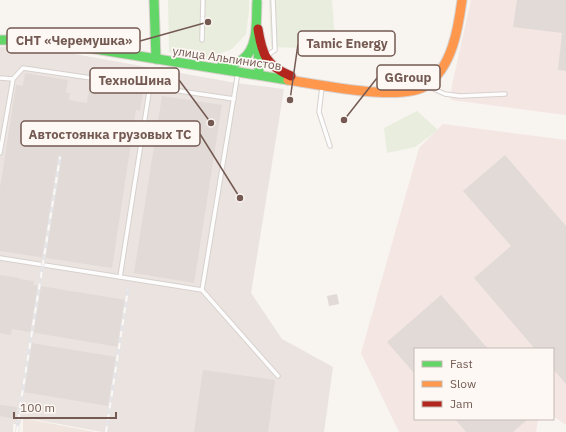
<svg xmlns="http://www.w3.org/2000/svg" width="566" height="432" font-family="'IBM Plex Sans',sans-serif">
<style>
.residential{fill:#f0e6df}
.commercial{fill:#f4e6e3}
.industrial{fill:#eae3df}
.green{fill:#e8eddd}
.building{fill:#e1dad6}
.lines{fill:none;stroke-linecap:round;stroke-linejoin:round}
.lane-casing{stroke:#d7d1ce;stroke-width:5.5}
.fast-casing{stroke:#d8d0cc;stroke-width:11}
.slow-casing{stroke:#d8d0cc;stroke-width:11}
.jam-casing{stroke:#d8d0cc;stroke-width:11}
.lane{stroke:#fefdfd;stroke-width:3.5}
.fast{stroke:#63d668;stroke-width:9}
.slow{stroke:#ff974d;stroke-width:9}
.jam{stroke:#b3261e;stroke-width:9}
.rail-casing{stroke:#e5e4e6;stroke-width:3.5}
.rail{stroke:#fdf8f4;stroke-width:2;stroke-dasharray:6;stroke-linecap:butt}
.labels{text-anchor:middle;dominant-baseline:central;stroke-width:3.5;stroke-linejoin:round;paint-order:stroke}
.street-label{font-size:12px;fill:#745a52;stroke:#fdf8f4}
.leader{fill:none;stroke:#745a52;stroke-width:1.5}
.callout-dot{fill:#745a52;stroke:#fdf8f4;stroke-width:1.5}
.callout{fill:#fdf8f4;stroke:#745a52;stroke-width:1.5}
.callout-label{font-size:13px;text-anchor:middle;font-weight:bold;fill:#745a52}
</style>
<rect width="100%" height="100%" fill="#f8f4f0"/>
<!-- residential -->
<polygon class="residential" points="23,418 95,432 23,432"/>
<!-- commercial -->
<g class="commercial">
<polygon points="471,0 566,0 566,115 451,100 452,85"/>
<polygon points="443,124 566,140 566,425 553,416 553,349 415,349 415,419 538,419 536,432 399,432 361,353 419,148"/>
</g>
<!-- industrial -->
<polygon class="industrial" points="24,45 236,83 284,89 251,293 282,339 333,367 324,432 102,432 22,417 20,424 13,424 13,432 0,432 0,47"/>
<!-- green -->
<g class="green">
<polygon points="168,0 249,0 249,11 246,34 232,49 207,59 169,52"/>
<polygon points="269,0 332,0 334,28 339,41 330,49 271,47"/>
<polygon points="417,111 438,130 415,147 387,153 384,128"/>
</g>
<!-- building -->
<g class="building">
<polygon points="517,0 566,0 566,71 558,70 562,33 513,27"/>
<polygon points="25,73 68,80 66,93 70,93 69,100 87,103 90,83 143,91 140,111 136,110 112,268 0,251 0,188 16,85 23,86"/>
<polygon points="162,96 222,105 194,283 134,273"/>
<polygon points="505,155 566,226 566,384 553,369 553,349 535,349 474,278 511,246 463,191"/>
<polygon points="0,275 19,278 19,279 34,281 34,285 126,300 119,347 12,329 11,335 0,333"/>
<polygon points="337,294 339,304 329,306 327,296"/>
<polygon points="441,295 488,349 415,349 415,374 387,342"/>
<polygon points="31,343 116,357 108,406 23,392"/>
<polygon points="203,370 275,380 268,432 194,432"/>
<polygon points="0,405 17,407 15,419 0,416"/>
<polygon points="455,419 528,419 513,432 466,432"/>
</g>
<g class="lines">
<!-- lane casing -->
<g class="lane-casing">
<g id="lane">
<polyline points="202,40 203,0"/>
<polyline points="266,56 275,50 273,0"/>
<polyline points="0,78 13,79 23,68 234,99"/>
<polyline points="427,86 445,94 460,96 505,94"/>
<polyline points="322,87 319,112 330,146"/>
<polyline points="0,153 13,79"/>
<polyline points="0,258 202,290 278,376"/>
<polyline points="120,277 150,86"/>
<polyline points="202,290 238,72"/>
</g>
</g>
<!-- fast casing -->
<g class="fast-casing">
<g id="fast">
<polyline points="154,0 156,59"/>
<polyline points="0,40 39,40 288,80"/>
<polyline points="258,47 259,75"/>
<path d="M222 65C229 64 237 64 243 59 259 47 256 19 257 2"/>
</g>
</g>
<!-- slow casing -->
<g class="slow-casing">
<path id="slow" d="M288 80C317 84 404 103 427 85 452 66 458 30 462 0"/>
</g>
<!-- jam casing -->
<g class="jam-casing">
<path id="jam" d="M258 29C262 54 266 66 291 76"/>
</g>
<!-- lane -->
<use href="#lane" class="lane"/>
<!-- fast -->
<use href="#fast" class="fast"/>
<!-- slow -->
<use href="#slow" class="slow"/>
<!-- jam -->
<use href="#jam" class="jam"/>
<!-- rail casing -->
<g class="rail-casing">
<g id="rail">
<polyline points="17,432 20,407 60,157"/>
<polyline points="106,432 128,289"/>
</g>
</g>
<!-- rail -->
<use href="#rail" class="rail"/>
</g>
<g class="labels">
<!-- street labels -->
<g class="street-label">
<text transform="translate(227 58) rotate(8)">улица Альпинистов</text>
</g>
</g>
<!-- callouts -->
<path class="leader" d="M208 22L140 41M290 100L298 44M344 120L377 78M211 123L179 80M240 198L200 134"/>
<g class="callout-dot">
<circle cx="208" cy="22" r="4"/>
<circle cx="290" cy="100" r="4"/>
<circle cx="344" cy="120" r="4"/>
<circle cx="211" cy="123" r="4"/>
<circle cx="240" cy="198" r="4"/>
</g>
<g class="callout">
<rect x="7" y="28" width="133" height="25" rx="4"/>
<rect x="298" y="31" width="97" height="25" rx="4"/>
<rect x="377" y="65" width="63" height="25" rx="4"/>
<rect x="90" y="68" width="89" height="25" rx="4"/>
<rect x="21" y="121" width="179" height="25" rx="4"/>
</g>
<g class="callout-label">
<text x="74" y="45">СНТ «Черемушка»</text>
<text x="347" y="48">Tamic Energy</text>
<text x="408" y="82">GGroup</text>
<text x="135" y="85">ТехноШина</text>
<text x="110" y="139">Автостоянка грузовых ТС</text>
</g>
<!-- legend -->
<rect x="414" y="348" width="140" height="72" fill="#fdf8f4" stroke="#c6b9b3"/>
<rect x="422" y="361" width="20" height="6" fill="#63d668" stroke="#c6b9b3"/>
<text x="450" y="368" font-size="12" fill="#745a52">Fast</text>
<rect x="422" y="381" width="20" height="6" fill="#ff974d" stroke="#c6b9b3"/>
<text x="450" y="388" font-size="12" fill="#745a52">Slow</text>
<rect x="422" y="401" width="20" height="6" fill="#b3261e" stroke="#c6b9b3"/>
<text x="450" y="408" font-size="12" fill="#745a52">Jam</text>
<!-- scale -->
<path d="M14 412v6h102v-6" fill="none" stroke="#745a52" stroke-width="2"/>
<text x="20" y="412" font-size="12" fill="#745a52" stroke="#fdf8f4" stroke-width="3" paint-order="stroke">100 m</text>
</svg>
